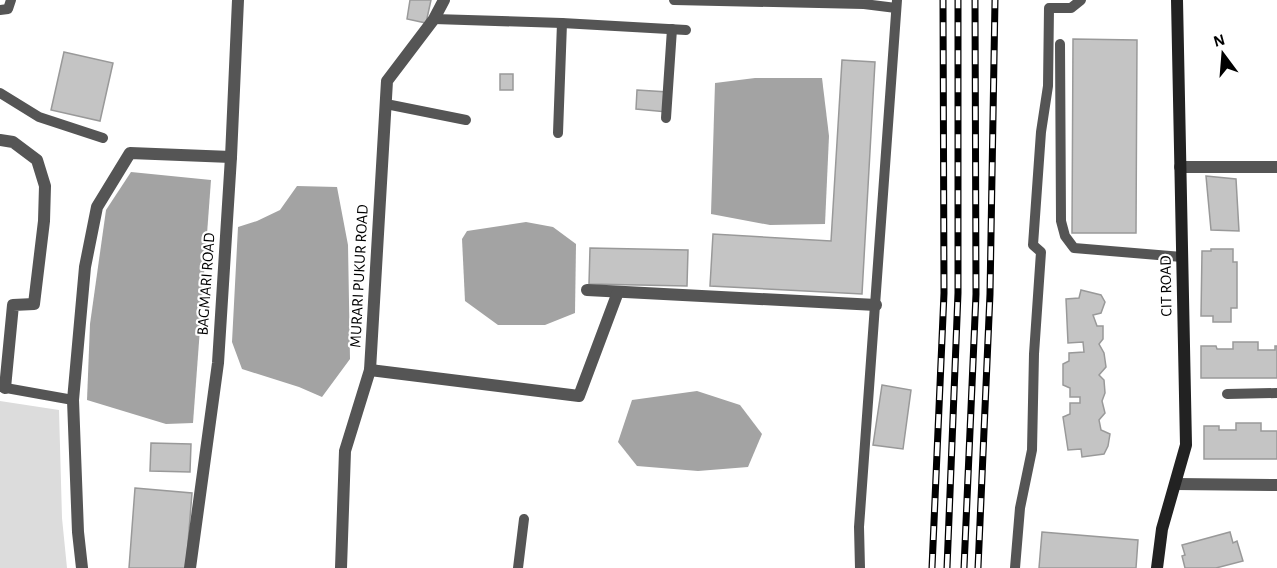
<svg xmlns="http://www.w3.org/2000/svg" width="1277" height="568" font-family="'Alegreya Sans',sans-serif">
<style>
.green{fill:#dcdcdc}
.water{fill:#a3a3a3}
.building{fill:#c4c4c4;stroke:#999;stroke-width:1.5}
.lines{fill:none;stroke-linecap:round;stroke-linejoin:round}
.lane{stroke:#555;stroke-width:10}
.street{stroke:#555;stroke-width:12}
.secondary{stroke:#222;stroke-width:12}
.rail-casing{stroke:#000;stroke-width:7}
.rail{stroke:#fff;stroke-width:4.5;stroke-dasharray:14;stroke-linecap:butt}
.labels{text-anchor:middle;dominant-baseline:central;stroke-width:4.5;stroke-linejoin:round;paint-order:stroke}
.street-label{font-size:16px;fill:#000;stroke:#fff}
</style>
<rect width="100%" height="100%" fill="#fff"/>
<!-- green -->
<polygon class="green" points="0,401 59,410 62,518 67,568 0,568"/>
<!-- water -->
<g class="water">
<polygon points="755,78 822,78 829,136 825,224 770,225 711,214 715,83"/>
<polygon points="131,172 211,180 193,423 166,424 87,400 90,324 106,210"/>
<polygon points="297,186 337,187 348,245 350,359 322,397 299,387 242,369 232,342 238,227 257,221 280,210"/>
<polygon points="526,222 553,227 576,244 575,313 545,325 498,325 465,301 462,239 467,231"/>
<polygon points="697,391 740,405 762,434 748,467 698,471 637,466 618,442 632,400"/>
</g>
<!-- building -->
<g class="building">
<polygon points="410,0 431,0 426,23 407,19"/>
<polygon points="1073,39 1137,40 1136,233 1072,233"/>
<polygon points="64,52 113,63 100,121 51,110"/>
<polygon points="842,60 875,62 862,294 710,286 713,234 831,241"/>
<rect x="500" y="74" width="13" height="16"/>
<polygon points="637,90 668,92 667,112 636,109"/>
<polygon points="1206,176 1236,179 1239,231 1211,230"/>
<polygon points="590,248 688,250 687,286 589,284"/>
<polygon points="1211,249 1233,249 1233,262 1237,262 1237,308 1231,308 1231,322 1213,322 1213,316 1201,316 1202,251 1211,251"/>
<polygon points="1081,290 1101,295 1105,302 1101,313 1093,315 1097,326 1103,326 1103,339 1099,344 1104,353 1106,367 1099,375 1104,380 1105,393 1102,401 1105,413 1099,420 1101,430 1110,434 1108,446 1104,454 1082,457 1081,449 1068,450 1063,417 1070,414 1070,403 1080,403 1080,397 1070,397 1070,388 1063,385 1063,364 1069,361 1069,353 1084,352 1083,342 1068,343 1066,299 1079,298"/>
<polygon points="1233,342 1258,342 1258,350 1275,350 1275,346 1277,346 1277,378 1201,378 1201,346 1216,346 1217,349 1233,349"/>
<polygon points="882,385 911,390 903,449 873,445"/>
<polygon points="1236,423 1261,423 1261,431 1277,431 1277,459 1204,459 1204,426 1219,426 1219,430 1236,430"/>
<polygon points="151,443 191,444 190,472 150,471"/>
<polygon points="135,488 192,493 186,568 129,568"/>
<polygon points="1042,532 1138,540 1136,568 1039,568"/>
<polygon points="1230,532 1233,543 1237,541 1243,561 1216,568 1185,568 1182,556 1185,555 1182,545"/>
</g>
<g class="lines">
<!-- lane -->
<g class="lane">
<polyline points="674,0 864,4 896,8"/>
<polyline points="0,10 8,9 11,0"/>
<polyline points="434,19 562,23 686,30"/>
<polyline points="1060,44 1061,221 1065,236 1074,248 1182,257"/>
<polyline points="0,93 39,117 103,138"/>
<polyline points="386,104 466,120"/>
<polyline points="666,118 672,29"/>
<polyline points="558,133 562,23"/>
<polyline points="0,387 73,400"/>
<polyline points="1227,394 1277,393"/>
<polyline points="518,568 524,519"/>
<polyline points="860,568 859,527 897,0"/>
<polyline points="1015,568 1020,508 1032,450 1034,354 1041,252 1033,245 1041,132 1048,86 1049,8 1071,8 1081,0"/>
</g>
<!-- street -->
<g class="street">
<polyline points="0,140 13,142 37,160 45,186 44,221 34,304 13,305 5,388"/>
<polyline points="1180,167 1277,167"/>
<polyline points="587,290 876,305"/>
<polyline points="370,370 579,396 618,292"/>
<polyline points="1176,484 1277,485"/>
<polyline points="82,568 78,532 73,400 85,267 97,207 130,153 231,157"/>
<polyline points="190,568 218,363 231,157 238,0"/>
<polyline points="341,568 345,451 370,370 387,81 434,19 444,0"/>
</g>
<!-- secondary -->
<polyline class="secondary" points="1157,568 1162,529 1186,445 1177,0"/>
<!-- rail casing -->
<g class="rail-casing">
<g id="rail">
<polyline points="932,568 944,293 943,0"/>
<polyline points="947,568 958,293 958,0"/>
<polyline points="964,568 976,294 975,0"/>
<polyline points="978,568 990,294 995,0"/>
</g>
</g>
<!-- rail -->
<use href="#rail" class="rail"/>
</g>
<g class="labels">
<!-- street labels -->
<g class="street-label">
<text transform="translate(359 276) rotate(-87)">MURARI PUKUR ROAD</text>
<text transform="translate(206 284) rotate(-86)">BAGMARI ROAD</text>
<text transform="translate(1166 286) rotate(-91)">CIT ROAD</text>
</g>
</g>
<!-- north arrow -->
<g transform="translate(1223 54) rotate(344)" stroke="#ffffff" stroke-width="4.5" paint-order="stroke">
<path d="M0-4.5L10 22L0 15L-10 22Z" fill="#000000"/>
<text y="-9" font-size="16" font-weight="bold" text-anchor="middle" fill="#000000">N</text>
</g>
</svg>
